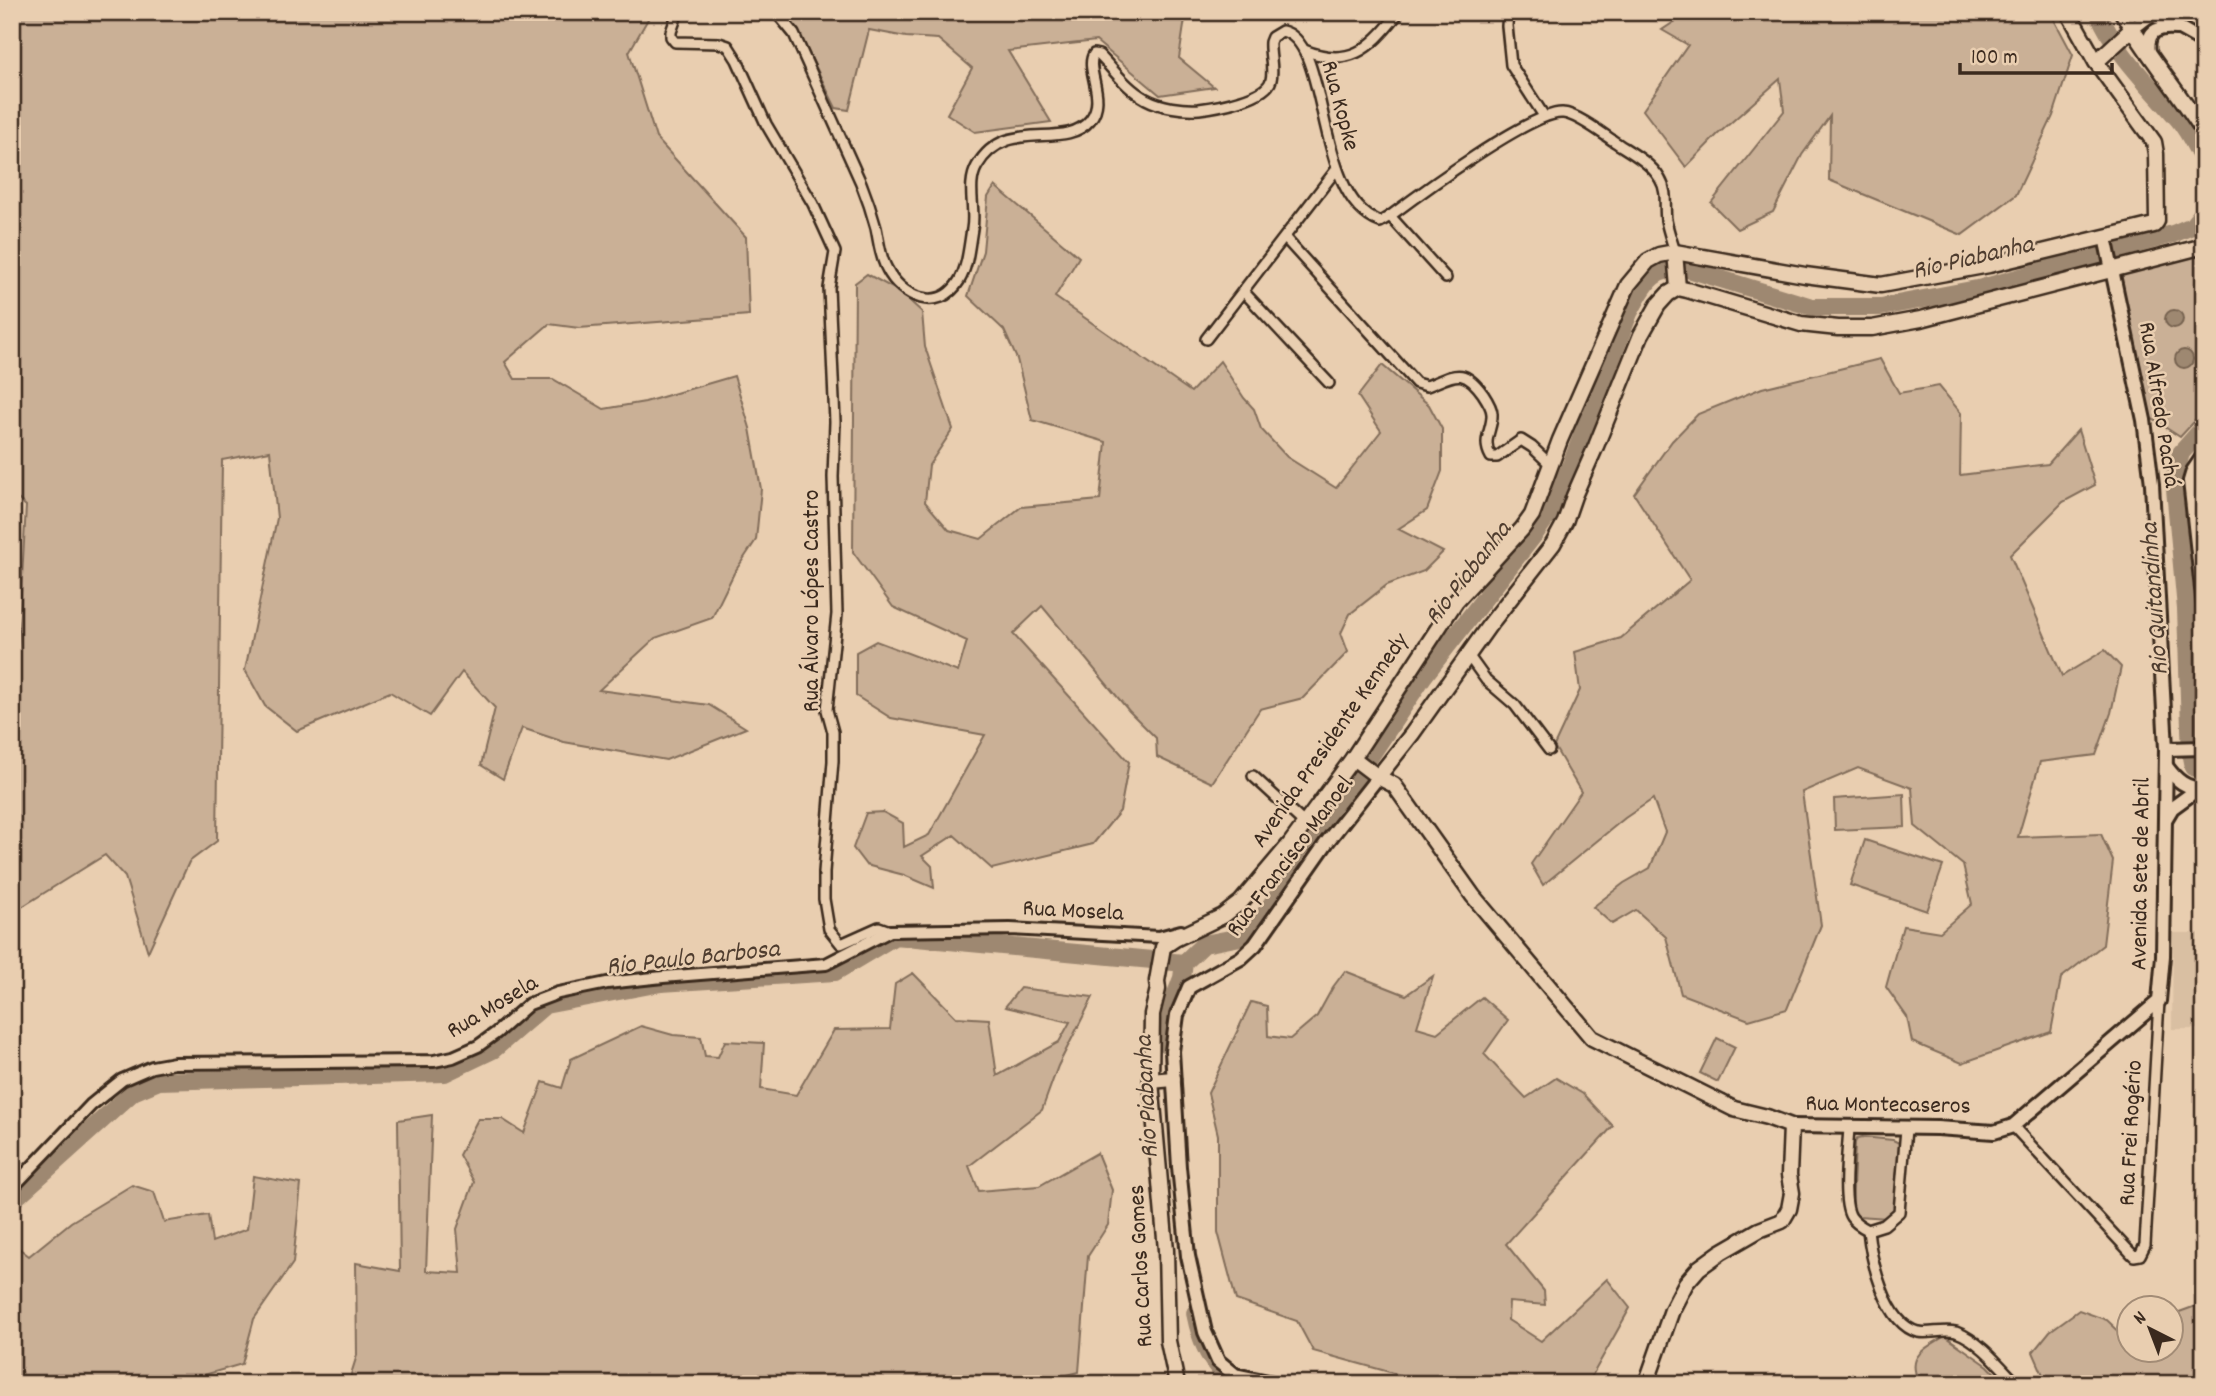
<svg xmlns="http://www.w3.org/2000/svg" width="2216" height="1396" font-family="Dekko,sans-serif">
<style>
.built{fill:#d9bfa2}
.green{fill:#cab096;stroke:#826d5a;stroke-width:2}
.water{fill:#9e8871;stroke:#766250;stroke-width:2}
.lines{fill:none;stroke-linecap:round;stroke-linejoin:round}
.river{stroke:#9e8871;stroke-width:18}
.minor-casing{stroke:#3b2a1e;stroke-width:14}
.tertiary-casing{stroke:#3b2a1e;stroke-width:16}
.secondary-casing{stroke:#3b2a1e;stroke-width:18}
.primary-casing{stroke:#3b2a1e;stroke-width:19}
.minor{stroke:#e9ceb0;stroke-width:9}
.tertiary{stroke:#e9ceb0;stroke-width:10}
.secondary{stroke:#e9ceb0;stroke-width:12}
.primary{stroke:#e9ceb0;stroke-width:14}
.labels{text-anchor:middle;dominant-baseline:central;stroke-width:5;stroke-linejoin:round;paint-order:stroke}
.street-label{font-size:24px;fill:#3b2a1e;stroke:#e9ceb0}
.water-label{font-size:26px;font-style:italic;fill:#4f3d2f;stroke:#e9ceb0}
</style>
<rect width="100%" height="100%" fill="#e9ceb0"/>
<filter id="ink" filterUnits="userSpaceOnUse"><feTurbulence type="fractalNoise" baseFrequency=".0143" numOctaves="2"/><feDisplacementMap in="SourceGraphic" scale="14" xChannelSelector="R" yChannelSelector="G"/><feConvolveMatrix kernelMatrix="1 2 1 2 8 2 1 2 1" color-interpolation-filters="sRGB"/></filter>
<g filter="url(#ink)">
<!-- built -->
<polygon class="built" points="2173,933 2204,933 2204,1029 2172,1029"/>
<!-- green -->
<g class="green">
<polygon points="12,12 652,12 629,52 656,138 746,237 749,315 579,328 549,324 505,362 515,379 553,379 604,409 645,402 734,376 750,428 761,489 756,540 734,573 712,618 655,638 599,690 709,705 746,728 666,760 564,742 522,728 503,779 481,765 495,708 462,672 430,716 390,692 297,731 265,706 245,670 277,518 270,451 222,460 217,841 189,862 148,952 125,877 105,855 12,913 12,756 26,506 12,494"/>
<polygon points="800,12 1210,12 1185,19 1179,58 1214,87 1160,95 1096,41 1008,51 1051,122 975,132 947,114 972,68 938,39 906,37 869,30 849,110 836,108 798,31 791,24"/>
<polygon points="1689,12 2050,12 2073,55 2053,116 2016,195 1962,235 1829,180 1830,116 1802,155 1773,212 1737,229 1711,203 1784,111 1780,79 1717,135 1686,167 1643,110 1688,45 1662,30"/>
<polygon points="995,186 1079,257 1055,297 1191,392 1220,361 1244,398 1254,409 1261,429 1287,457 1336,488 1381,431 1358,396 1382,365 1429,405 1442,429 1442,471 1427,510 1398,529 1443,552 1424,571 1387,585 1350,614 1341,633 1348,652 1303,698 1260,709 1212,783 1157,757 1156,738 1129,711 1042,606 1013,634 1129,762 1120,811 1093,844 992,869 954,835 922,856 932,866 934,888 904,875 866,865 853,848 866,813 883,812 903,823 904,847 929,835 985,735 891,718 856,696 856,652 876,641 958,672 967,641 893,607 853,552 855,283 867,274 900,292 922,312 925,347 953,429 929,465 925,502 949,530 981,539 1021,507 1100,500 1106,442 1032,420 1017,359 1004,330 968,296 983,251 988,197"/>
<polygon points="2204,251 2204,411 2180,437 2148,416 2120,273 2190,257"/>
<polygon points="1880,359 1899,393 1939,386 1961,413 1960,475 2048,464 2078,430 2095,485 2063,502 2010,555 2062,676 2105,650 2121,667 2111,713 2096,755 2040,762 2018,837 2101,834 2113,861 2103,945 2061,978 2051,1032 1962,1063 1912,1042 1907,1017 1886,987 1903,926 1940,932 1972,904 1963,865 1915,826 1912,788 1858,768 1802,792 1821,925 1787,1009 1749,1020 1681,994 1666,937 1636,910 1612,924 1593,907 1624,883 1650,868 1665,832 1653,799 1625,818 1543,885 1531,864 1581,792 1554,746 1580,690 1575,652 1621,638 1690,580 1634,494 1672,441 1698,414 1762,388"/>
<polygon points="1904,794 1905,827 1835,830 1834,799"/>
<polygon points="1865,840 1943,866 1927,911 1850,885"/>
<polygon points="1345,971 1406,995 1433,976 1417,1027 1437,1033 1482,997 1508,1020 1484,1054 1526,1098 1556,1078 1583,1094 1613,1126 1506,1244 1544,1291 1545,1305 1509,1302 1508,1320 1541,1341 1607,1279 1630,1308 1588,1383 1555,1378 1539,1384 1420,1384 1411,1378 1313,1351 1297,1321 1236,1300 1218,1232 1218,1135 1208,1093 1251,1002 1267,1006 1268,1036 1290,1039 1317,1016 1333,987"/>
<polygon points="913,973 956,1017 989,1019 997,1076 1059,1042 1070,1022 1005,1007 1020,988 1093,997 1058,1066 1042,1110 969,1166 979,1191 1039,1186 1097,1153 1112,1190 1108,1225 1088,1256 1079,1372 1031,1384 348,1384 357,1355 356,1263 400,1271 398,1120 432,1115 426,1271 461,1273 457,1229 474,1182 459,1155 478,1119 502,1119 524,1133 543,1082 562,1088 571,1059 641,1026 673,1035 701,1037 705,1056 718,1057 725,1041 764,1043 761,1089 796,1095 834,1030 890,1029 895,984"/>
<polygon points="1717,1038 1735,1047 1718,1082 1700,1073"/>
<polygon points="1862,1137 1893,1140 1899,1143 1901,1158 1895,1208 1888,1218 1858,1216 1852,1211 1855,1143 1857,1138"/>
<polygon points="253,1176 301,1184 293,1263 254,1319 242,1364 187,1380 158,1384 12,1384 12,1243 29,1256 71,1222 132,1185 154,1192 164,1222 208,1215 212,1242 247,1229"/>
<polygon points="2204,1303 2204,1384 2047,1384 2033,1352 2050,1331 2079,1310 2107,1320 2128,1340 2128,1350 2170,1350 2171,1315"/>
<path d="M1945 1336 1988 1366 2005 1384H1920C1905 1356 1923 1350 1945 1336Z"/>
</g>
<!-- water -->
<g class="water">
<circle cx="2174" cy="319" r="9"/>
<circle cx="2184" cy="359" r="9"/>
</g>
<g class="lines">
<!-- river -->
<g class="river">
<path d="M2098 12C2117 56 2149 84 2179 120 2189 132 2196 148 2204 162"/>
<polyline points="2204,427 2181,453 2174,478 2186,609 2191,757 2193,767 2204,771"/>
<path d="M1168 1045 1171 1007 1182 978 1184 963 1204 944 1251 935 1423 677 1534 535 1550 512 1571 465 1629 313C1646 283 1650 267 1688 269L1812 307H1881L1982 288 2173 234 2192 226 2204 211"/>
<polyline points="12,1201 133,1092 159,1081 445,1073 493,1050 545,1005 661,983 835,972 895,936 1184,963"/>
<path d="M1195 1313C1201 1343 1210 1365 1235 1384"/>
</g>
<!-- minor casing -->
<g class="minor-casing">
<g id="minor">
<polyline points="678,12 671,32 671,37 675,42 719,43 728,46 737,60 766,124 813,204 835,252 829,288 835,422 833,477 837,614 827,710 833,732 833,761 824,872 824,899 829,929 841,944 879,927 890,931"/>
<path d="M776 12 794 34 861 183C867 198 872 213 876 228 879 242 880 257 887 269 901 297 939 314 959 281 968 266 969 246 972 229 976 209 966 185 977 166 1006 115 1064 152 1090 120 1108 98 1084 69 1094 54L1099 55C1114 70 1127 89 1146 99 1161 107 1182 110 1199 109 1216 107 1267 98 1271 80 1274 68 1269 54 1270 42L1272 37 1282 31C1332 41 1312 196 1380 222L1390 216C1418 195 1533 110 1563 113 1577 114 1603 134 1615 142 1630 152 1650 162 1660 179 1668 192 1664 206 1666 220 1668 231 1672 241 1675 252"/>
<polyline points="1508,12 1507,26 1511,65 1544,116"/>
<path d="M1304 50C1349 68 1369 50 1397 15"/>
<polyline points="1390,216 1446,278"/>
<path d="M1285 238 1416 383 1427 386C1455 375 1463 366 1483 394 1487 400 1492 408 1492 414 1493 429 1481 440 1491 457H1497L1521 440 1532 447 1551 465"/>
<polyline points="1243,291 1329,383"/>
<polyline points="1206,339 1336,170"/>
<polyline points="1468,655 1486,680 1515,705 1549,750"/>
<polyline points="1253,776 1304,823"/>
<polyline points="2013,1126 2130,1252 2134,1256 2140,1255 2145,1245 2159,1001"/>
<path d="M1849 1128C1848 1147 1841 1202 1851 1217 1855 1223 1862 1227 1868 1230L1884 1225 1899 1212 1906 1129"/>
<path d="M1868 1230C1871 1259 1885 1324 1918 1332 1930 1334 1944 1329 1956 1332 1979 1340 2000 1366 2017 1384"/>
</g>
</g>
<!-- tertiary casing -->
<g class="tertiary-casing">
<polyline id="tertiary" points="12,1188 91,1105 107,1092 122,1080 152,1067 174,1063 434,1061 453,1057 478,1046 496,1033 529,1004 558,993 607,983 663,977 826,964 890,931 1010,929 1159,937 1181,931"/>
</g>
<!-- secondary casing -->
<g class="secondary-casing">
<g id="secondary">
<polyline points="2132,29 2150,15 2158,16 2204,42"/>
<path d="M2149 54C2146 32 2155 26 2177 28"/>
<polyline points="2204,455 2193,471 2190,481 2204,607"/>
<polyline points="2166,749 2204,748"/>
<path d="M2166 766C2177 781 2185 788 2204 789"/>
<polyline points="2166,818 2172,808 2198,789"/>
<polyline points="1791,1126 1937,1128 1994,1132 2013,1126 2159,1001 2163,956 2166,749 2152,484 2144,420 2105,237"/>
<polyline points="1278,1384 1235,1375 1218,1361 1205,1332 1188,1256 1179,1167 1172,1051 1177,1015 1189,987 1241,958 1255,945 1327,842 1378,777"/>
</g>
</g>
<!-- primary casing -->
<g class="primary-casing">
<g id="primary">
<path d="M2122 12C2146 54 2178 91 2204 132"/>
<polyline points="2153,12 2158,16"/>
<polyline points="2096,62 2132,29"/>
<polyline points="1675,252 1678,288"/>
<polyline points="1353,758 1378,777 1394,785 1473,896 1592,1038 1734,1109 1767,1117 1791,1126 1789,1175 1792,1193 1789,1209 1782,1221 1759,1230 1721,1252 1699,1268 1686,1283 1672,1310 1646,1384"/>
<polyline points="1378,777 1412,734 1488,627 1553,544 1565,522 1574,496 1596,446 1641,335 1658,305 1668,294 1678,288 1687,290 1801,324 1838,328 1872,328 1921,319 2204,246"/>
<polyline points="1151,1081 1173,1079"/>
<polyline points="1177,1384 1168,1341 1166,1250 1151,1081 1152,1014 1158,989 1157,981 1163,947 1175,939 1223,916 1241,902 1290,844 1353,758 1456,601 1522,529 1532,515 1560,440 1628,285 1648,261 1659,255 1675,252 1805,275 1881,285 1989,265 2154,225 2157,221 2156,154 2154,142 2096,62 2068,12"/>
</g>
</g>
<!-- minor -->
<use href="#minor" class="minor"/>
<!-- tertiary -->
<use href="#tertiary" class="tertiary"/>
<!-- secondary -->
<use href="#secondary" class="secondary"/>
<!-- primary -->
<use href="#primary" class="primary"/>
</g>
</g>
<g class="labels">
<!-- street labels -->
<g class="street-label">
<text transform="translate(1339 106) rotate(75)">Rua Kopke</text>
<text transform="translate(2158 405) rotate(81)">Rua Alfredo Pachá</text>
<text transform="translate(813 601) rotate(-90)">Rua Álvaro Lópes Castro</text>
<text transform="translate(1331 741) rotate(-55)">Avenida Presidente Kennedy</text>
<text transform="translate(1291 857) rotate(-53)">Rua Francisco Manoel</text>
<text transform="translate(2142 874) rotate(-89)">Avenida Sete de Abril</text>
<text transform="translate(1073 912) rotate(3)">Rua Mosela</text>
<text transform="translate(493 1008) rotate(-31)">Rua Mosela</text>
<text transform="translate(1888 1106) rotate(1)">Rua Montecaseros</text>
<text transform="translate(2132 1133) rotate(-87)">Rua Frei Rogério</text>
<text transform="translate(1142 1266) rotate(-93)">Rua Carlos Gomes</text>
</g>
<!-- water labels -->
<g class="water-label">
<text transform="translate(1973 259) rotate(-13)">Rio Piabanha</text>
<text transform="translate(1469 574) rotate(-52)">Rio Piabanha</text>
<text transform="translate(2156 599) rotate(-94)">Rio Quitandinha</text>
<text transform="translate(693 959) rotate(-6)">Rio Paulo Barbosa</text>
<text transform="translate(1148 1097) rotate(-93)">Rio Piabanha</text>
</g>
</g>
<!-- margin -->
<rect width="2216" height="1396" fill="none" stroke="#e9ceb0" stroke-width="42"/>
<rect x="21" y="21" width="2174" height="1354" fill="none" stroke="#3b2a1e" stroke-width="2.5" filter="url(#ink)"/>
<!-- north arrow -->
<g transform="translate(2150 1329) rotate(318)"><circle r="33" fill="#e9ceb0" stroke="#a38c76" stroke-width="2"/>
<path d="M0-5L12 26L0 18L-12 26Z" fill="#3b2a1e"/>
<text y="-10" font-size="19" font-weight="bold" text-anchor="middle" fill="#3b2a1e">N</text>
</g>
<!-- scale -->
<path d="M1960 63v10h152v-10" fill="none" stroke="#3b2a1e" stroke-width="3.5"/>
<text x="1971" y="63" font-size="21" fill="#3b2a1e" stroke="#e9ceb0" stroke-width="5" paint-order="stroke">100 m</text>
</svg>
